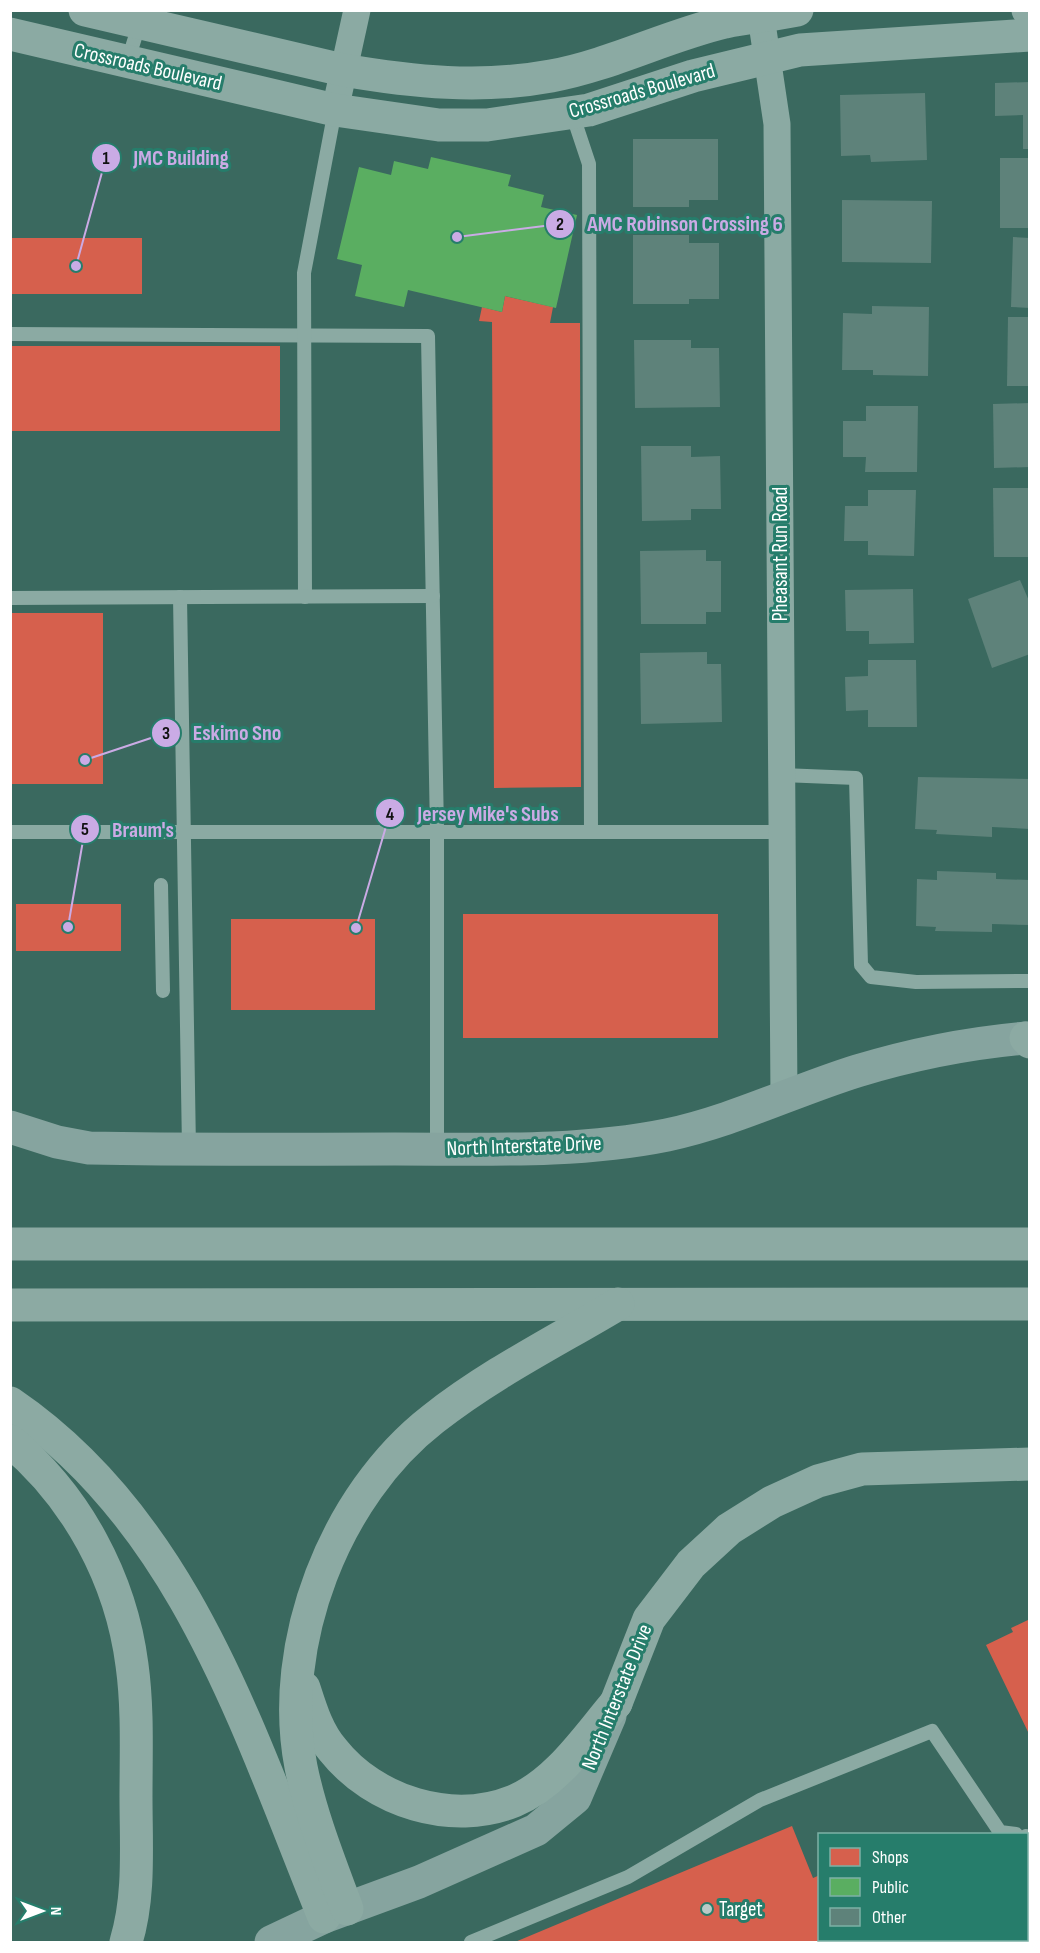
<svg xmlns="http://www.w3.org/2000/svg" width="1040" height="1953" font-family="'Sofia Sans Condensed',sans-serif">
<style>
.shops{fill:#d6604d}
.public{fill:#5aae61}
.building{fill:#5e827a}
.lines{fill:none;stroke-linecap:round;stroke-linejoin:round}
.service{stroke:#8baaa3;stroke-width:14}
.minor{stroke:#8baaa3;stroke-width:27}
.tertiary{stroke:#8baaa3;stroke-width:33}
.secondary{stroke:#86a49f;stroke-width:33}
.motorway{stroke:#8caaa3;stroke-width:33}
.poi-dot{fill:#bacac7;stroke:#267d6b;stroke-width:2}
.labels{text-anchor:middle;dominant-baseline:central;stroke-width:6;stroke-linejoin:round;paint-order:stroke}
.street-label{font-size:21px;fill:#fff;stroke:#267d6b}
.poi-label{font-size:21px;fill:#fff;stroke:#267d6b;text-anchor:start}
.leader{fill:none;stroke:#caabe5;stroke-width:2}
.callout-dot{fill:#caabe5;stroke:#267d6b;stroke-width:2}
.mark-label{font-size:18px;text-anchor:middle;font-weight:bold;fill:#111}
.callout-label{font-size:22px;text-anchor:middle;font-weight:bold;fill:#caabe5;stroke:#267d6b;stroke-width:6;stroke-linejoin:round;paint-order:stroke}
</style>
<rect width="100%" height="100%" fill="#3a695f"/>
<!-- shops -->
<g class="shops">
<rect x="10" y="238" width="132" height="56"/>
<polygon points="505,296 553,307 550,323 580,323 581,787 494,788 492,322 479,321 482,307 502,312"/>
<rect x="10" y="346" width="270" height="85"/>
<rect x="10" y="613" width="93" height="171"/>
<rect x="16" y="904" width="105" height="47"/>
<rect x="463" y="914" width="255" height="124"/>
<rect x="231" y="919" width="144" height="91"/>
<polygon points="1030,1619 1030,1736 986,1645 1013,1632 1011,1628"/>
<polygon points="792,1826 813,1878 820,1875 820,1940 970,1940 971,1942 515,1942"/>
</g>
<!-- public -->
<polygon class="public" points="431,157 511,175 508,186 544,195 541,207 577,215 556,308 505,296 502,312 408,290 404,307 355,296 362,265 337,259 359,167 391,175 394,161 428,169"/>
<!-- building -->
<g class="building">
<polygon points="1030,82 1030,149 1023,149 1023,115 995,116 995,83"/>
<polygon points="925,93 927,160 871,162 870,155 841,156 840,95"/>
<polygon points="633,139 718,139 718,200 689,200 689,207 633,207"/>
<rect x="1000" y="158" width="30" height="70"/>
<polygon points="842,200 932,201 931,263 842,262"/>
<polygon points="633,235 689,235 689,243 719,243 719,299 689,299 689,304 633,304"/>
<polygon points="1013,237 1030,238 1030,308 1011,307"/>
<polygon points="872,306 929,307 928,376 873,375 873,370 842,370 843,313 872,314"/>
<polygon points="1008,317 1030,317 1030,386 1007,386"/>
<polygon points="634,340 691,340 691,348 719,348 720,407 635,408"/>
<polygon points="1030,403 1030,467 994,468 993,404"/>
<polygon points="866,406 918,406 917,472 865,472 866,457 843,457 843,421 866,421"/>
<polygon points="641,446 691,446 691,457 720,456 721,509 691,509 691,520 642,521"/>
<polygon points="993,488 1030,488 1030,557 994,557"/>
<polygon points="868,490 916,490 914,556 868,555 868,541 844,541 845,506 868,506"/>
<polygon points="706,550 706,561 721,561 721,612 706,612 706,624 641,624 640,551"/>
<polygon points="1020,580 1030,603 1030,654 992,668 968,599"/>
<polygon points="913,589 914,643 869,644 869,631 846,631 845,590"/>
<polygon points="707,652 707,664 721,664 722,722 641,724 640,653"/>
<polygon points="868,660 916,660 917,727 868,727 868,710 846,711 845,677 868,676"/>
<polygon points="918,777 1030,779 1030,829 992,827 992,837 936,834 937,830 915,829"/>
<polygon points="937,871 996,873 996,879 1030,880 1030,925 992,924 992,932 935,931 936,927 916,926 917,879 937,880"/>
</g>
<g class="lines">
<!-- service -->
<g class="service">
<polyline points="127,63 140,22"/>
<polyline points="572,113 589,164 591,832"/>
<polyline points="10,334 428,336 437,832 437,1149"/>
<polyline points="180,597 189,1149"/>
<polyline points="305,597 304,273 335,110"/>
<polyline points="10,598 433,596"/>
<polyline points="782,775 856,778 861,965 871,977 916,982 1030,981"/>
<polyline points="10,832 783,832"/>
<polyline points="161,885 163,991"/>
<polyline points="1026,1836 1030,1837"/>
<polyline points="471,1942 628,1877 760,1800 932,1731 1000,1832 1016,1834"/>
</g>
<!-- minor -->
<g class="minor">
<polyline points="760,10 777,124 784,1099"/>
<polyline points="335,110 357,10"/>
</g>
<!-- tertiary -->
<g class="tertiary">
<path d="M85 10 343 70C413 82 481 89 551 76 611 65 666 36 725 22 749 17 773 15 797 10"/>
<polyline points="1028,10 1030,11"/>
<polyline points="10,34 335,110 439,125 487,125 589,110 693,76 800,50 1030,35"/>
<polyline points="616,1703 649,1619 691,1564 729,1529 772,1502 818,1481 862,1469 1030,1464"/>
</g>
<!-- secondary -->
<g class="secondary">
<path d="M10 1127 57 1142 89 1148C191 1150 293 1149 395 1149 486 1149 578 1153 667 1135 733 1121 793 1091 857 1071 913 1054 968 1043 1026 1038"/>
<polyline points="271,1942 324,1917 419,1882 536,1830 575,1798 610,1716"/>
</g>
<!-- motorway -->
<g class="motorway">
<polyline points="1026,1038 1030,1042"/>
<polyline points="10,1244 1030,1244"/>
<polyline points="10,1305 1030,1304"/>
<path d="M10 1403C185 1522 248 1731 324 1917"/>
<path d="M10 1441C77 1497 121 1579 132 1665 138 1708 136 1754 136 1797 136 1846 140 1896 126 1942"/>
<path d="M304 1688C311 1710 318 1733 333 1750 374 1802 452 1826 514 1801 557 1783 587 1737 616 1703"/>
<path d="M347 1909C330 1863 311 1816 301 1767 277 1644 335 1495 433 1419 490 1374 556 1341 618 1304"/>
</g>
</g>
<!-- markers -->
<circle class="poi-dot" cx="707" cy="1909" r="6"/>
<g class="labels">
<!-- street labels -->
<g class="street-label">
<text transform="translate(148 67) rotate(13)">Crossroads Boulevard</text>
<text transform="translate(642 91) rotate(-16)">Crossroads Boulevard</text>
<text transform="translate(780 554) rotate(-90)">Pheasant Run Road</text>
<text transform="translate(524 1146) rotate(-2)">North Interstate Drive</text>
<text transform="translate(617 1697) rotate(-68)">North Interstate Drive</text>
</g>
<!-- poi labels -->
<g class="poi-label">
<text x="719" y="1909">Target</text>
</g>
</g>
<!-- callouts -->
<path class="leader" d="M76 266L106 158M457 237L560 224M85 760L166 733M356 928L390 813M68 927L85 829"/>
<g class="callout-dot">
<circle cx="76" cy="266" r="6"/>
<circle cx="457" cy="237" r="6"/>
<circle cx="85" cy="760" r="6"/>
<circle cx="356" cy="928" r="6"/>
<circle cx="68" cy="927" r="6"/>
<circle cx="106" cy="158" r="15"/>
<circle cx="560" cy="224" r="15"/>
<circle cx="166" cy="733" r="15"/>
<circle cx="390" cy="813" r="15"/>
<circle cx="85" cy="829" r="15"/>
</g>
<g class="mark-label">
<text x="106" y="164">1</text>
<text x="560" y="230">2</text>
<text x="166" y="739">3</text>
<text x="390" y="820">4</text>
<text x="85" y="835">5</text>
</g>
<g class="callout-label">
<text x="181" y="165">JMC Building</text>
<text x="685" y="231">AMC Robinson Crossing 6</text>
<text x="237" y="740">Eskimo Sno</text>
<text x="488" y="821">Jersey Mike's Subs</text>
<text x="143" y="837">Braum's</text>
</g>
<!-- border -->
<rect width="1040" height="1953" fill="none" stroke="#ffffff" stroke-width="24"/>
<!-- legend -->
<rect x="818" y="1833" width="210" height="108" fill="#267d6b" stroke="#7db1a6" stroke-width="1.5"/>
<rect x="830" y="1848" width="30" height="18" fill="#d6604d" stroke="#7db1a6" stroke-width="1.5"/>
<text x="872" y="1863" font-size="18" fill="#ffffff">Shops</text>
<rect x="830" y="1878" width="30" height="18" fill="#5aae61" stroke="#7db1a6" stroke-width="1.5"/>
<text x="872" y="1893" font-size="18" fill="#ffffff">Public</text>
<rect x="830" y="1908" width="30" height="18" fill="#5e827a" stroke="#7db1a6" stroke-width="1.5"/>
<text x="872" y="1923" font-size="18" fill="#ffffff">Other</text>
<!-- north arrow -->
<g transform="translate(42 1911) rotate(90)" stroke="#267d6b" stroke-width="4.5" paint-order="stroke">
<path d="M0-4.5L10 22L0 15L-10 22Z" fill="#ffffff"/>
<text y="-9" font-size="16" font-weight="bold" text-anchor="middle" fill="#ffffff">N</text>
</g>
</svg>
